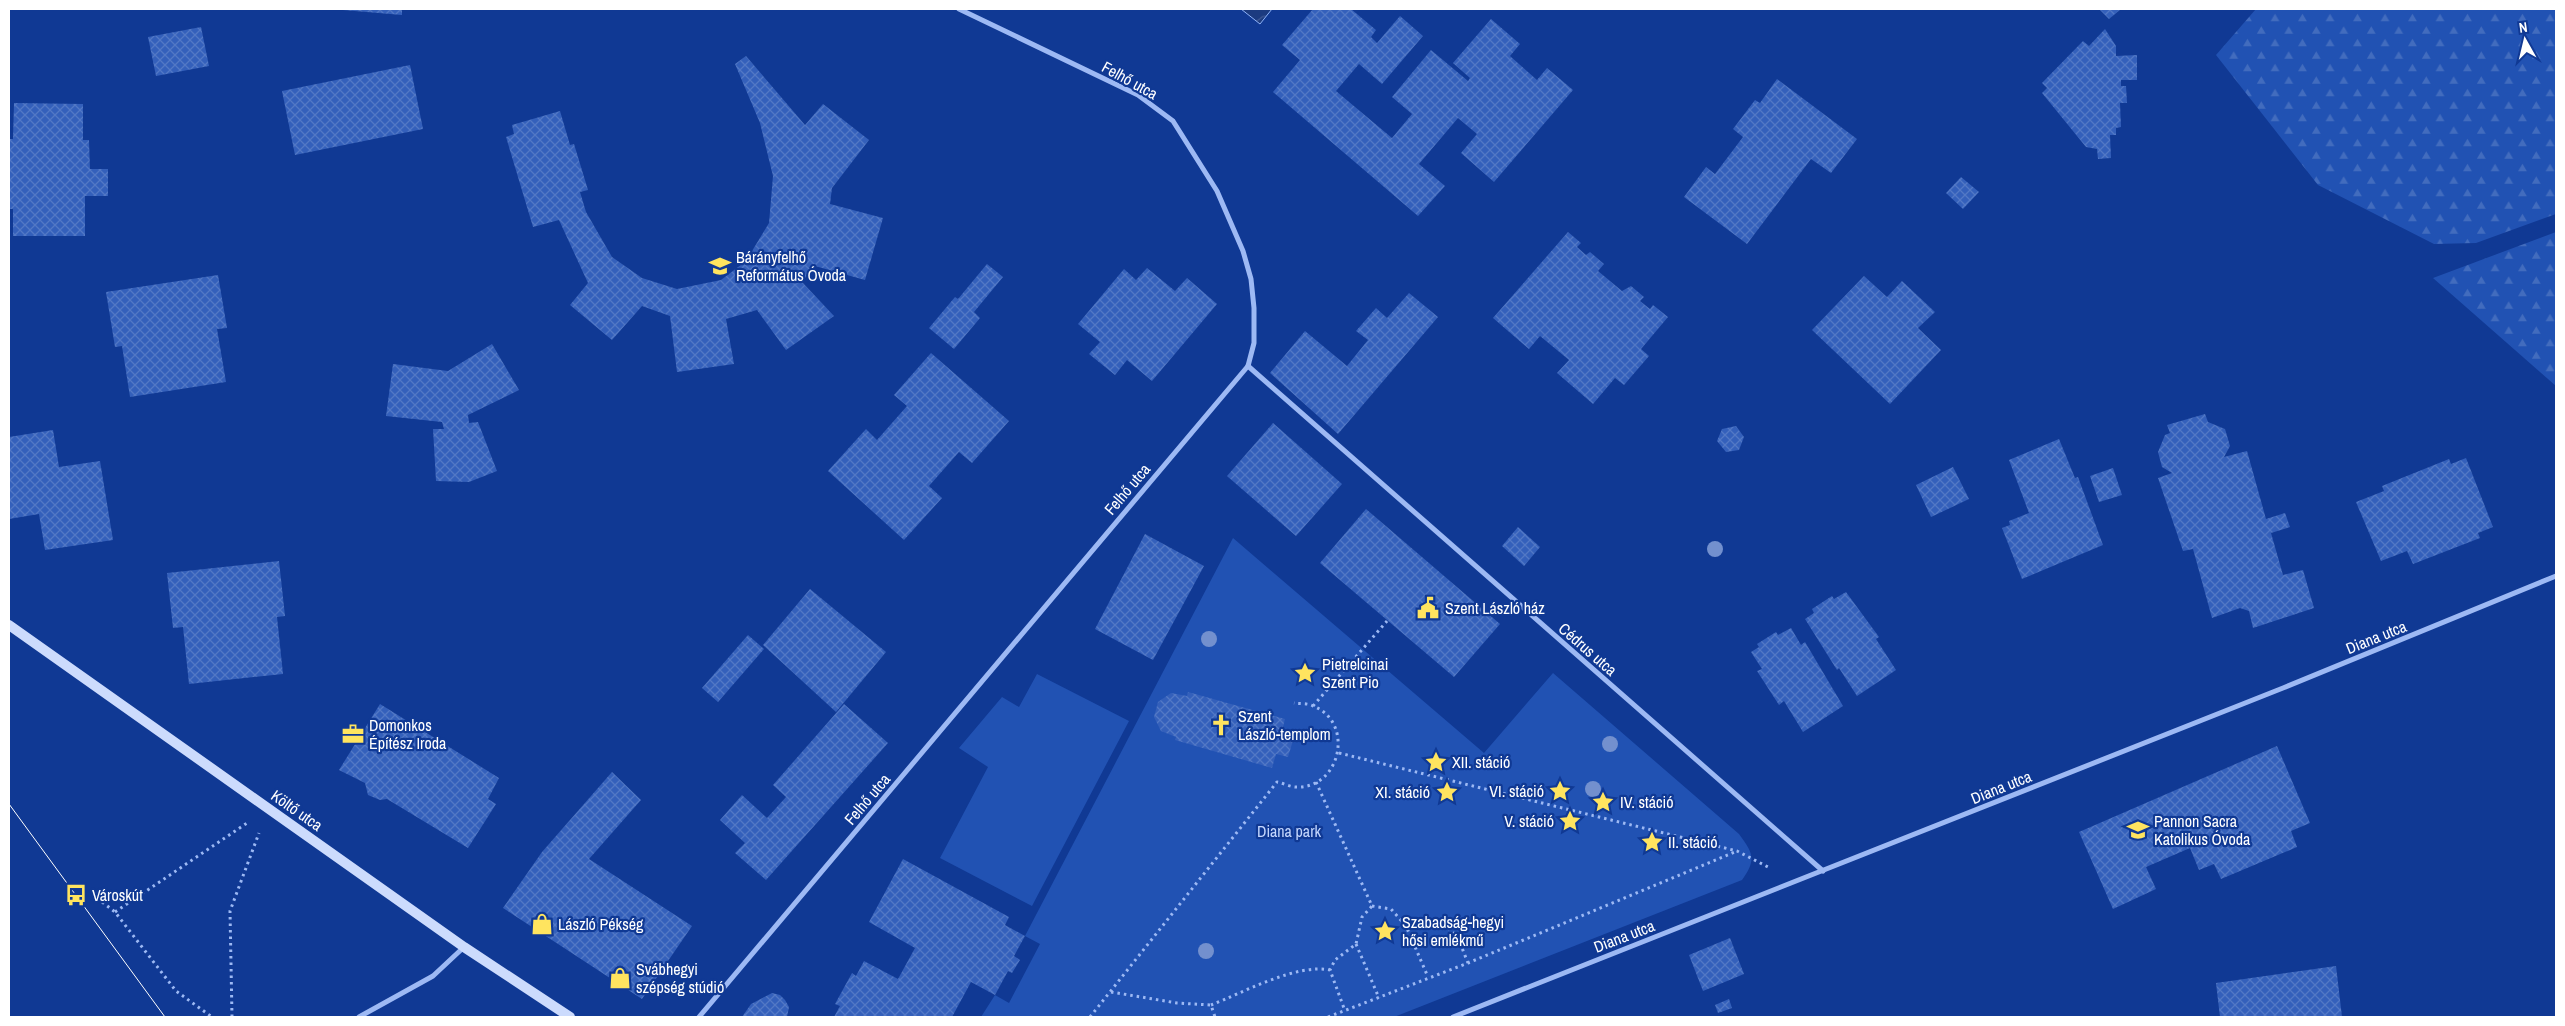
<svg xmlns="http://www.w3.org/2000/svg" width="2565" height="1026" font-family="'Archivo Narrow',sans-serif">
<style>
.forest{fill:url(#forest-firs)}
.park{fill:#2152b3}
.water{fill:url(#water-waves);stroke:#8eb2f7}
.building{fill:url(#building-cross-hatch)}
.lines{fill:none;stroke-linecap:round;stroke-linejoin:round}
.path{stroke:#9db9f4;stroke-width:3;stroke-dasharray:2.5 4;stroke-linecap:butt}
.street{stroke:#9db9f4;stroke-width:5}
.secondary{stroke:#ccdbfd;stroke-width:10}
.tram{stroke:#fff;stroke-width:1}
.tree{fill:#7390ce}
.labels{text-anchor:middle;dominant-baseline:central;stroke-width:4.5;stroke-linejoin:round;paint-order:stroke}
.street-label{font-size:16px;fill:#fff;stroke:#103994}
.poi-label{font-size:16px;fill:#fff;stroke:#103994;text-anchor:start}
.park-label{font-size:16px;fill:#c4d7fe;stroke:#103994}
</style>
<defs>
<pattern id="forest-firs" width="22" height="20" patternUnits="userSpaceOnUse" patternTransform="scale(1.25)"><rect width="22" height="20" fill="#2152b3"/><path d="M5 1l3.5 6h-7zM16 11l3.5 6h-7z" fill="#426cbe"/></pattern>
<pattern id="water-waves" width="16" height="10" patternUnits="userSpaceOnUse" patternTransform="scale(1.25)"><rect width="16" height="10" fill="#1c3b80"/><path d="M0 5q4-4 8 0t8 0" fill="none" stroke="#3e5893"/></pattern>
<pattern id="building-cross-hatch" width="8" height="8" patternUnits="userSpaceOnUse" patternTransform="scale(1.25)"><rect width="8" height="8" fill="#3460bb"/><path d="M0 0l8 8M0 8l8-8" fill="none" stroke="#5278c5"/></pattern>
</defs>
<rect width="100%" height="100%" fill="#103994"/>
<!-- forest -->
<g class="forest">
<polygon points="2256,9 2556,9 2556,214 2476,243 2434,244 2318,185 2216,55"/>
<polygon points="2556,232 2556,386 2433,278"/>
</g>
<!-- park -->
<g class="park">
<path d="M1233 538 1484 753 1553 673 1739 834C1754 854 1756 860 1742 880L1394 1017H981L995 995 1009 1003 1040 944 1025 936Z"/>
<polygon points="1037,674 1129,721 1032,906 940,858 988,767 959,748 1002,697 1019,707"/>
</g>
<!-- water -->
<polygon class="water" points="1241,9 1272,9 1260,24"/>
<!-- building -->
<g class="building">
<polygon points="331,9 402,9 402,15"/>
<polygon points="1313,9 1351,9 1376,30 1371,37 1377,43 1400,16 1423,36 1382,84 1359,64 1336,91 1392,138 1412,114 1392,97 1431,50 1468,81 1470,78 1453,63 1491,19 1520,44 1510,56 1537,80 1547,68 1573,90 1494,182 1461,153 1477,134 1458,118 1419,164 1445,186 1418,216 1273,92 1300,60 1282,45"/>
<polygon points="2099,9 2121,9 2109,19"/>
<polygon points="201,27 209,66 156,76 148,37"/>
<polygon points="2105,29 2116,46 2116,56 2137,55 2137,80 2121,80 2121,86 2126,86 2127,103 2120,103 2121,127 2116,128 2116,135 2110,135 2111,158 2098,159 2097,149 2086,147 2042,93 2047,88 2042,83 2083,41 2089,46"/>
<polygon points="746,56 805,125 823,104 869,140 832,188 830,204 883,218 865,280 815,266 802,282 834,316 786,350 757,310 726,319 734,364 677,372 670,316 642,306 612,340 570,305 588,283 559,220 533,227 506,137 514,134 512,125 560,111 570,145 574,144 588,190 580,192 586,212 612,257 642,278 677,289 721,280 746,261 769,223 773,176 760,123 735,64"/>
<polygon points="410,65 423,129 295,155 282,91"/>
<polygon points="1777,79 1857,139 1831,173 1811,159 1747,244 1684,197 1706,167 1715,174 1743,137 1733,129 1755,100 1760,103"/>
<polygon points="14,103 83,104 83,140 89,140 90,169 108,169 108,196 85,196 85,236 13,236 13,209 9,209 9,139 13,139"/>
<polygon points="1961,177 1979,192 1963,209 1946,193"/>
<polygon points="1568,232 1581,243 1577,247 1586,255 1590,252 1604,264 1598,271 1622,291 1631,286 1644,297 1640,301 1650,309 1653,305 1668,317 1641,349 1649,356 1624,385 1615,378 1593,404 1557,373 1569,360 1540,336 1529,349 1493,318"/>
<polygon points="987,264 1003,277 974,312 980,318 954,349 929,328 955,297 958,299"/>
<polygon points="1147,268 1175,291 1187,278 1217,304 1152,381 1127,360 1115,375 1089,354 1100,342 1078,324 1124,269 1136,280"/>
<polygon points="218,275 227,328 217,329 226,382 130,397 122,346 115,347 106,292"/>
<polygon points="1864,276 1887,297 1902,281 1935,312 1918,328 1941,350 1890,404 1812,330"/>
<polygon points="1409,293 1438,317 1338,434 1270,373 1305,331 1347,366 1368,340 1356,331 1376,308 1387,318"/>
<polygon points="492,344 519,390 468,415 469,423 478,422 497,471 469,482 436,481 433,429 444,429 442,422 386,416 393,364 448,371"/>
<polygon points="931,353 1009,421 972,463 959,452 929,486 942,498 904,540 828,471 866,429 877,440 907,406 894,395"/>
<polygon points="2205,414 2208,422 2225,429 2230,446 2224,457 2247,451 2266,519 2285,513 2290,527 2271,533 2283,575 2303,570 2314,608 2253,628 2249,611 2240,608 2212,618 2193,549 2183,551 2158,478 2172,473 2162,467 2158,452 2165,435 2170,433 2167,425"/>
<polygon points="1273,423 1342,484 1296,536 1227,476"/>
<polygon points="1736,426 1744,437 1739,450 1726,452 1717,441 1722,429"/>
<polygon points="53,430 59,467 100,461 113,540 45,550 39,514 9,519 9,437"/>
<polygon points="2059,439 2075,478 2078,477 2103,545 2022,579 2002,528 2010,525 2009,521 2029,513 2009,460"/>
<polygon points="2466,458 2493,527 2478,533 2480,538 2413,564 2407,551 2381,561 2356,502 2384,491 2382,486 2449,459 2451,464"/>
<polygon points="1953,467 1969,499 1931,517 1916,485"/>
<polygon points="2113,468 2122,495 2099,502 2090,476"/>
<polygon points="1366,509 1500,624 1454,677 1320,563"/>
<polygon points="1518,527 1540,547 1524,566 1502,546"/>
<polygon points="1145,534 1204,566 1153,660 1095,629"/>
<polygon points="279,561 285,616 277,617 283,674 189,684 183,627 173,628 167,573"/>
<polygon points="810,589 886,652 836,712 763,645"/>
<polygon points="1846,592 1879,637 1876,639 1896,670 1857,696 1839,668 1837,670 1805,619 1814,613 1812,609 1832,596 1834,599"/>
<polygon points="1791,628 1801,645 1805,642 1843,706 1803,732 1784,701 1779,705 1757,671 1762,669 1751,652 1759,647 1757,644 1776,632 1778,635"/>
<polygon points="748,635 764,649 718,702 702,688"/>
<polygon points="1188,692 1285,719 1281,734 1294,737 1288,757 1276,754 1272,768 1175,740 1176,737 1161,731 1154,717 1158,702 1171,693 1187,696"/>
<polygon points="380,704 499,778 488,799 496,804 468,848 387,799 380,800 368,795 365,783 339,770"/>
<polygon points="844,704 888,743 766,880 735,853 745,843 720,820 742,795 767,818 786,797 773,785"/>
<polygon points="2277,746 2310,823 2291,831 2297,847 2221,879 2214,864 2199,870 2190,848 2146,867 2156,889 2113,909 2079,832"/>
<polygon points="612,772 641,800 589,859 692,926 642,999 503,908 542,852"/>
<polygon points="903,859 1009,917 1005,925 1025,936 1014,956 1020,960 1012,973 1008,971 995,995 971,982 952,1017 834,1017 840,1006 835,1004 852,973 856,976 864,961 898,979 915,948 869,922"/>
<polygon points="1730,938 1744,974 1703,991 1689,955"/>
<polygon points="2336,966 2342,1017 2220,1017 2216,983"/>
<polygon points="772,993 780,995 785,1000 789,1007 787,1017 742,1017 751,1004"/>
<polygon points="1729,999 1732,1008 1718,1013 1715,1005"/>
</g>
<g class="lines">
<!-- path -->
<g class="path">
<polyline points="1313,706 1387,621"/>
<polyline points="1339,753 1737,851 1768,867"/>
<polyline points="1316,782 1372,906 1362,917 1356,944 1335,960 1330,970 1345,1011"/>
<polyline points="97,898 115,912 176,991 212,1017"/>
<polyline points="1372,906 1391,909 1406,926 1428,977"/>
<polyline points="115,912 247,823"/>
<polyline points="1406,926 1423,921 1443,922 1458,938 1468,963"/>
<polyline points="1356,944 1379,998"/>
<polyline points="1111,992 1177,1003 1211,1005 1215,1017"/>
<path d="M1211 1005C1242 993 1297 963 1330 970"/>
<polyline points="232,1017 230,911 259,833"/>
<path d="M1090 1017 1277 782C1283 783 1290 787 1296 787 1341 789 1355 722 1313 706 1308 703 1300 704 1294 703"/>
<polyline points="1328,1017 1468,963 1735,852"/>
</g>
<!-- street -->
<g class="street">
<polyline points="1248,366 1823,871"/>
<polyline points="359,1017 433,976 464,947"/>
<polyline points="699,1017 1248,366 1254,343 1254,308 1251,279 1243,251 1217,191 1173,121 1138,95 959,9"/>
<polyline points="1453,1017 2283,688 2556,576"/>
</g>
<!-- secondary -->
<polyline class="secondary" points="9,625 464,947 570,1017"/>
<!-- tram -->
<polyline class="tram" points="9,804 165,1017"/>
</g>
<!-- trees -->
<g class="tree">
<circle cx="1715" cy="549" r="8"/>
<circle cx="1209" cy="639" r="8"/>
<circle cx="1610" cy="744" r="8"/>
<circle cx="1593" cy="789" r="8"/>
<circle cx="1206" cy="951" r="8"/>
</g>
<!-- icons -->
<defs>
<g id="school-bare" transform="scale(1.725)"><path d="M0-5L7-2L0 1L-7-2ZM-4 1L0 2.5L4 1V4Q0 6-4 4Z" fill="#ffe45f" stroke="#103994" stroke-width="2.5" paint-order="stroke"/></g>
<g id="civic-bare" transform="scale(1.725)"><path d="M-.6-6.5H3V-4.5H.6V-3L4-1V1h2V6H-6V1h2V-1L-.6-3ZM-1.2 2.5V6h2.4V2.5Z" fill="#ffe45f" stroke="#103994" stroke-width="2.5" paint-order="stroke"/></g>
<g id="sight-bare" transform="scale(1.725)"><path d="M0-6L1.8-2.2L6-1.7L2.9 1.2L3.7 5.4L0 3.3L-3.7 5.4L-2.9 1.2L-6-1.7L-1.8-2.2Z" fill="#ffe45f" stroke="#103994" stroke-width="2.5" paint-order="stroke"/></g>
<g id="church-bare" transform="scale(1.725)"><path d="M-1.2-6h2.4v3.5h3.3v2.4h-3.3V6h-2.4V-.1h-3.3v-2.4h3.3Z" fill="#ffe45f" stroke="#103994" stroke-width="2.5" paint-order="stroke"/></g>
<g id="office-bare" transform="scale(1.725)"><path d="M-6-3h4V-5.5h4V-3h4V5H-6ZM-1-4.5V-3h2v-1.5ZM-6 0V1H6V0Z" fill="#ffe45f" stroke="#103994" stroke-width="2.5" paint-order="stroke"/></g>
<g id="bus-bare" transform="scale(1.725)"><path d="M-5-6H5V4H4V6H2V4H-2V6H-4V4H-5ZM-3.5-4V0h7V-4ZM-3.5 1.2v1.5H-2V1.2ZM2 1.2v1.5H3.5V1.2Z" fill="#ffe45f" stroke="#103994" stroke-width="2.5" paint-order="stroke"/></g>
<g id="shop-bare" transform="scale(1.725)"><path d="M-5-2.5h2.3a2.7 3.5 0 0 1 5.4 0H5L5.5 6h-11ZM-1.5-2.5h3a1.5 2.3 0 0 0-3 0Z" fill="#ffe45f" stroke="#103994" stroke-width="2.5" paint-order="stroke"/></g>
</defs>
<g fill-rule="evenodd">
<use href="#school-bare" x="720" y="266"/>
<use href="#civic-bare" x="1428" y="608"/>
<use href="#sight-bare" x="1305" y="673"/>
<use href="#church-bare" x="1221" y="725"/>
<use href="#office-bare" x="353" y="734"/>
<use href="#sight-bare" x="1436" y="762"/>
<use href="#sight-bare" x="1560" y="791"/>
<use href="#sight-bare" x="1447" y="792"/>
<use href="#sight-bare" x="1603" y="802"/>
<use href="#sight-bare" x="1570" y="821"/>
<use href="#school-bare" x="2138" y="830"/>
<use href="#sight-bare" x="1652" y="842"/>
<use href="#bus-bare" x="76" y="895"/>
<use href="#shop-bare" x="542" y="924"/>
<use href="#sight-bare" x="1385" y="931"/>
<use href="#shop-bare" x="620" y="978"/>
</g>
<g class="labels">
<!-- street labels -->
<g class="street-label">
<text transform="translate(1130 80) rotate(29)">Felhő utca</text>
<text transform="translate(1127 489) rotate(-50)">Felhő utca</text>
<text transform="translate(2376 637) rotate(-22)">Diana utca</text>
<text transform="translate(1588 649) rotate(41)">Cédrus utca</text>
<text transform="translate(2001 787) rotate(-22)">Diana utca</text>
<text transform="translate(867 799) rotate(-50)">Felhő utca</text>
<text transform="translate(297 810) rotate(35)">Költő utca</text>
<text transform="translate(1624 936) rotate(-21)">Diana utca</text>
</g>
<!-- poi labels -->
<g class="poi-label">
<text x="736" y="257">Bárányfelhő<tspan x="736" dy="18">Református Óvoda</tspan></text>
<text x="1445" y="608">Szent László ház</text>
<text x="1322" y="664">Pietrelcinai<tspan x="1322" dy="18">Szent Pio</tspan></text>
<text x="1238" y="716">Szent<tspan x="1238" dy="18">László-templom</tspan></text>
<text x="369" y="725">Domonkos<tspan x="369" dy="18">Építész Iroda</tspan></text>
<text x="1452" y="762">XII. stáció</text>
<text x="1544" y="791" text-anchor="end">VI. stáció</text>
<text x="1430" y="792" text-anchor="end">XI. stáció</text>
<text x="1620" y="802">IV. stáció</text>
<text x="1554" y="821" text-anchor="end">V. stáció</text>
<text x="2154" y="821">Pannon Sacra<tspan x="2154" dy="18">Katolikus Óvoda</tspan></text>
<text x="1668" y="842">II. stáció</text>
<text x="92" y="895">Városkút</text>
<text x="1402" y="922">Szabadság-hegyi<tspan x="1402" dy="18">hősi emlékmű</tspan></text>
<text x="558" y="924">László Pékség</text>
<text x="636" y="969">Svábhegyi<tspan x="636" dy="18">szépség stúdió</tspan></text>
</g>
<!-- park labels -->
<g class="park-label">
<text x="1289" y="831">Diana park</text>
</g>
</g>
<!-- border -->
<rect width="2565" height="1026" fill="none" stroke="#ffffff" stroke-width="20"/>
<!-- north arrow -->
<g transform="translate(2525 40) rotate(352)" stroke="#103994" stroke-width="4" paint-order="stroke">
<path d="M0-4L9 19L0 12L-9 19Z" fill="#ffffff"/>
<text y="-8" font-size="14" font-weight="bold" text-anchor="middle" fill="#ffffff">N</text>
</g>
</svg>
